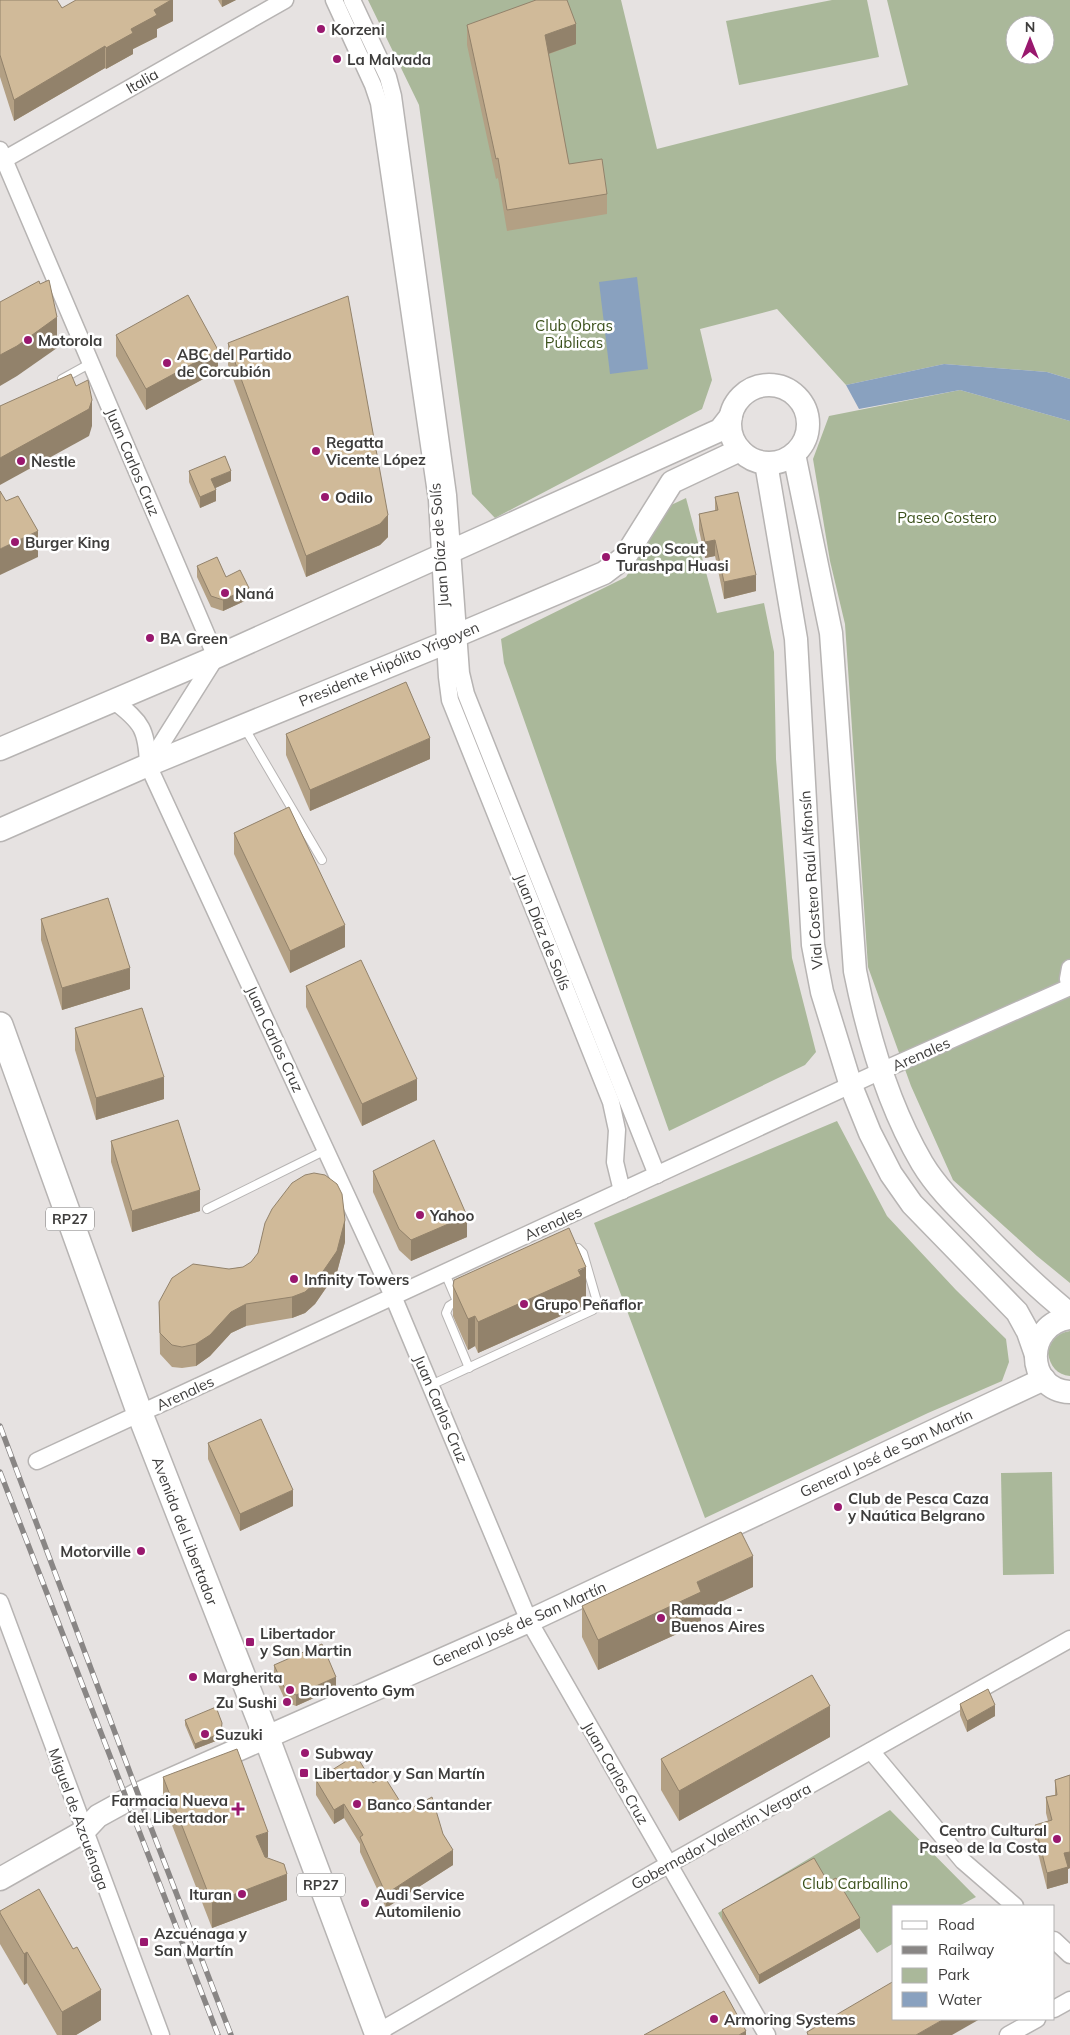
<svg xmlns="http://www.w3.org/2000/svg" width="1070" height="2035" font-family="Mulish,sans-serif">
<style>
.green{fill:#aab89a;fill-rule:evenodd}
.water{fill:#89a1bf}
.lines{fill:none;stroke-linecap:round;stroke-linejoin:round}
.lane-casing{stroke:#b7b4b3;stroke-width:10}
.street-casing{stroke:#b7b4b3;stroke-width:19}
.secondary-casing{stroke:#b7b4b3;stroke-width:25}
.primary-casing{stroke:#b7b4b3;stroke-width:28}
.lane{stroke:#fff;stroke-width:8}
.street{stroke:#fff;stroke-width:16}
.secondary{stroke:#fff;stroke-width:22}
.primary{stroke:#fff;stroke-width:25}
.rail-casing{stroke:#898685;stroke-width:5.5}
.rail{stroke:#fff;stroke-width:4;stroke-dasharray:11;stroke-linecap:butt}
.wall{fill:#b3a084}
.shaded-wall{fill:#92826b}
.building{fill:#d0ba99;stroke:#92826b}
.poi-dot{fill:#99186e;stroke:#fff;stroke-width:2}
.labels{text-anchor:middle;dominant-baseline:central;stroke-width:5;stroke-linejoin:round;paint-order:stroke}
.shield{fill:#fff;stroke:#787776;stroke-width:1}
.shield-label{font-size:14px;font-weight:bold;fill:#3e3d3c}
.poi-label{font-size:15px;font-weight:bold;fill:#3e3d3c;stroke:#fff;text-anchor:start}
.street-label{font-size:15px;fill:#3e3d3c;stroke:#fff}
.park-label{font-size:15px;fill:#3c511c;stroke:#fff}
</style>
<rect width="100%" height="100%" fill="#e6e2e1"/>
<!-- green -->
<g class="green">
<path d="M368 0H621L657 149 908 85 887 0H1070V379L1047 372 944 364 846 385 777 309 700 329 712 380 702 409 495 518 472 494 419 105ZM1015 25H1045V55H1015Z"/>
<polygon points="832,0 867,0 879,57 739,85 726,21"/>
<polygon points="960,390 1070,421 1070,1283 1037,1256 953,1180 911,1086 868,967 845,624 830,561 813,459 829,416"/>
<polygon points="686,498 717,613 764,603 774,652 776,759 792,958 816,1052 805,1065 669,1131 504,663 501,639 626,577 669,506"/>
<polygon points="837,1121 887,1216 956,1290 1006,1339 1009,1362 1002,1381 928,1413 705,1518 594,1223"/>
<path d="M1070 1331V1376C1057 1375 1050 1366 1048 1353 1050 1341 1057 1333 1070 1331Z"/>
<polygon points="1052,1472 1054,1574 1003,1575 1001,1473"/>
<polygon points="890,1810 976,1897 959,1906 894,1906 894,1943 877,1953 859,1928 759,1984 718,1913"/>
</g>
<!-- water -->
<g class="water">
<polygon points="637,277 648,369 610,374 599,282"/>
<polygon points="944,364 1047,372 1070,379 1070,421 960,390 859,409 846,385"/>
</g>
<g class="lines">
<!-- lane casing -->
<g class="lane-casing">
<g id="lane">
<polyline points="62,379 91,363"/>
<polyline points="244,727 322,860"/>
<polyline points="207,1209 326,1150"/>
<polyline points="445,1273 456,1299"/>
<polyline points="460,1299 449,1306 446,1313 469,1368"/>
<polyline points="431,1385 593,1310 596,1298 583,1253 578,1248 568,1249"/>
</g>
</g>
<!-- street casing -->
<g class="street-casing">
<g id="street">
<polyline points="334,0 373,85 379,103 437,500 447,677 450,700 611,1102 617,1130 615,1162 622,1191"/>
<polyline points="352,0 388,77 393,96 448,495 461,673 466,694 657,1175"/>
<polyline points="0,150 216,657 148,765"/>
<polyline points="0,162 285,0"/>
<path d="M114 701C142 722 147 730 148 765L393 1296 529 1621 767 2035"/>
<polyline points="1070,968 1068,979 1070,987"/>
<polyline points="37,1461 881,1071 1070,987"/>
<polyline points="0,1602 161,2035"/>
<polyline points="871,1751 963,1861 1015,1906"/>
<polyline points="1054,1940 1070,1955"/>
<polyline points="1054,2009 1070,2000"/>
<polyline points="373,2035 669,1864 1070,1639"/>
<polyline points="1008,2035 1037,2019"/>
</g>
</g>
<!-- secondary casing -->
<g class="secondary-casing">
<g id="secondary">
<circle cx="769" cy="424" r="39"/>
<path d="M794 454 831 633 855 971C868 1036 888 1105 922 1163 937 1188 958 1208 979 1229 1008 1259 1037 1288 1070 1314"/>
<polyline points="766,463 796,639 813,945 822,992 851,1086 870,1133 891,1174 912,1204 1017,1312 1028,1332 1035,1352"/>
<polyline points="0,749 216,657 720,430 731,416"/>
<polyline points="0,830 148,765 445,643 460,634 604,573 625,557 672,482 740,450"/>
<path d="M1070 1318C1024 1324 1025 1390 1070 1392"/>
<polyline points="0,1879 83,1832 98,1816 138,1794 529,1621 1044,1379"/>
</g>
</g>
<!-- primary casing -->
<g class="primary-casing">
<polyline id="primary" points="0,1025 140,1414 266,1736 378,2035"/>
</g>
<!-- lane -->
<use href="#lane" class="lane"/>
<!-- street -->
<use href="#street" class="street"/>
<!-- secondary -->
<use href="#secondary" class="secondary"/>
<!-- primary -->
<use href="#primary" class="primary"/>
<!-- rail casing -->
<g class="rail-casing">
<g id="rail">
<polyline points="0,1426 138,1794 231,2035"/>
<polyline points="0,1472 218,2035"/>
</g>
</g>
<!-- rail -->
<use href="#rail" class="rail"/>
</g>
<!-- wall -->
<g class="wall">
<polygon points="0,0 62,8 173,0 173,21 157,29 157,37 133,49 133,54 106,69 105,68 14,121 0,77"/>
<polygon points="218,0 236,0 222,7"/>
<polygon points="467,25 576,44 549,54 569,164 607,194 607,214 507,231 498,178 496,179 467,45"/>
<polygon points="116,335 218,371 146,410 116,356"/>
<polygon points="228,343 388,537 380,545 306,577 228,365"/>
<polygon points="189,471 231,481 215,488 216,501 200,508 189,482"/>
<polygon points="715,497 756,591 724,599 715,556 705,558 699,530 699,514 715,511"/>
<polygon points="197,566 226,577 249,599 223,611 211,607 197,577"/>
<polygon points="286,734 430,759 310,811 286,755"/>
<polygon points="234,833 345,947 290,973 234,854"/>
<polygon points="41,919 130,989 62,1010 41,940"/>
<polygon points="306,986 417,1100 362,1126 306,1007"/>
<polygon points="75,1028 164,1099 96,1120 75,1050"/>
<polygon points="111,1141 200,1211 132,1232 111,1162"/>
<polygon points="373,1171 467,1237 411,1261 399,1250 373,1192"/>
<polygon points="345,1242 337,1272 315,1304 305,1313 292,1318 246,1326 231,1333 210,1356 196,1366 182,1368 172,1367 160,1354 159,1302 229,1269 243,1267"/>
<polygon points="453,1286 586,1297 581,1300 581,1307 478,1353 475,1346 468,1350 453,1316"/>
<polygon points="208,1443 293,1506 240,1531 208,1459"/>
<polygon points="753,1587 701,1611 701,1623 598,1670 582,1637 582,1606"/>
<polygon points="274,1665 336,1688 296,1706 286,1702 274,1676"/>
<polygon points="960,1704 995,1716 967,1732 960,1715"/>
<polygon points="185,1720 222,1728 221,1739 195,1749 185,1725"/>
<polygon points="830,1737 679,1821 661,1790 661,1759"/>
<polygon points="1070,1775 1070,1868 1068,1869 1068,1883 1047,1889 1035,1841 1035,1825 1048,1821 1046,1813 1046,1797 1055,1795 1055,1780"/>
<polygon points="163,1777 268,1857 266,1857 287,1900 212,1928 163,1802"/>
<polygon points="316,1780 373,1783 406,1811 443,1834 453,1865 386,1908 360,1852 360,1844 344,1818 334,1824 316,1795"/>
<polygon points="828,1882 860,1928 759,1984 722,1919 722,1910"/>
<polygon points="0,1911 101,2020 76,2035 57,2035 27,1983 24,1985 0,1944"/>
</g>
<!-- shaded-wall -->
<g class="shaded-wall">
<polygon points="171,0 173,0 173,21 157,29 157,37 133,49 133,54 106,69 106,48 131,29 154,10"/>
<polygon points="222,0 236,0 222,7"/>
<polygon points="576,24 576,44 545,55 545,35"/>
<polygon points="105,46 105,68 14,121 14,100"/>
<polygon points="57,317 57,348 17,376 0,386 0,355"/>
<polygon points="218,350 218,371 146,410 146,389"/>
<polygon points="92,400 92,426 89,436 0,485 0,458"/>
<polygon points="231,471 231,481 211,490 211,479"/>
<polygon points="216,490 216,501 200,508 200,497"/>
<polygon points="388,515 388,537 380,545 306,577 306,556"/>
<polygon points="38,531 38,557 0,575 0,549"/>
<polygon points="715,540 715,556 705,558 705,542"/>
<polygon points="756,575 756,591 724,599 724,582"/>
<polygon points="249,588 249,599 223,611 223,600"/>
<polygon points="430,738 430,759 310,811 310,790"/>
<polygon points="345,925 345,947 290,973 290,951"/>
<polygon points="130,968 130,989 62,1010 62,988"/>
<polygon points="164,1077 164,1099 96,1120 96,1098"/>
<polygon points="417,1079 417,1100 362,1126 362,1104"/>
<polygon points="200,1190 200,1211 132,1232 132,1211"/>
<polygon points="467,1216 467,1237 411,1261 411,1240"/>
<polygon points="345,1220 345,1242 337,1272 315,1304 305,1313 292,1318 292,1297"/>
<polygon points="586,1267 586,1297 581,1300 581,1307 478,1353 478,1322"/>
<polygon points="246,1304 246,1326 231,1333 210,1356 196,1366 196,1344 231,1312"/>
<polygon points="475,1316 475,1346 468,1350 468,1319"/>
<polygon points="293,1490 293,1506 240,1531 240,1514"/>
<polygon points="753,1556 753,1587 701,1611 701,1623 598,1670 598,1640 697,1582"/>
<polygon points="336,1677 336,1688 296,1706 296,1695"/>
<polygon points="995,1705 995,1716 967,1732 967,1721"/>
<polygon points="830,1706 830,1737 679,1821 679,1791"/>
<polygon points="222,1723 221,1739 195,1749 195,1744"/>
<polygon points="344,1804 344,1818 334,1824 334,1810"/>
<polygon points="268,1832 268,1857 256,1861 256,1836"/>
<polygon points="453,1850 453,1865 386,1908 386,1894"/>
<polygon points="1070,1852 1070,1868 1068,1869 1068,1883 1047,1889 1047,1873 1064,1853"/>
<polygon points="287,1874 287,1900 212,1928 212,1903"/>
<polygon points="860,1918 860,1928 759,1984 759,1975"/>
<polygon points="27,1952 27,1983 24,1985 24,1954"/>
<polygon points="101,1990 101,2020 76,2035 62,2035 62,2012"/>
<polygon points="944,2019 980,2019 952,2035 916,2035"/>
<polygon points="746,2031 746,2035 739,2035"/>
</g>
<!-- building -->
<g class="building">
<polygon points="0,0 57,0 62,8 76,0 171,0 154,10 157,15 131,29 133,33 106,48 105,46 14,100 0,55"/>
<polygon points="536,0 567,0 576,24 545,35 569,164 602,159 607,194 507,210 498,158 496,159 467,25"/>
<polygon points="49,280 57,317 17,346 0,355 0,302 39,281 40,284"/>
<polygon points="188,295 218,350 146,389 116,335"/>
<polygon points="348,296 388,515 380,524 306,556 228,343"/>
<polygon points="71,374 76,386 88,380 92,400 89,409 0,458 0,406"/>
<polygon points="225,456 231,471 211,479 216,490 200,497 189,471"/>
<polygon points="0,491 6,501 18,496 38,531 0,549"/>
<polygon points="738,492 756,575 724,582 715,540 705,542 699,514 718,510 715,497"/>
<polygon points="217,557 226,577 240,570 249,588 223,600 211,596 197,566"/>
<polygon points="406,682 430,738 310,790 286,734"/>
<polygon points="289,807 345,925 290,951 234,833"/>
<polygon points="108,898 130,968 62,988 41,919"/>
<polygon points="361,960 417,1079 362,1104 306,986"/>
<polygon points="142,1008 164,1077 96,1098 75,1028"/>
<polygon points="178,1120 200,1190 132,1211 111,1141"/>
<polygon points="434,1140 467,1216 411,1240 399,1229 373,1171"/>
<polygon points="314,1173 325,1175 337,1184 342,1194 345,1220 337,1251 315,1283 305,1292 292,1297 246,1304 231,1312 210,1335 196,1344 182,1347 172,1345 160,1333 159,1302 172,1278 193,1264 229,1269 243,1267 251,1262 258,1253 265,1223 272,1209 292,1183 305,1175"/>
<polygon points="569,1228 586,1267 578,1270 581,1276 478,1322 475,1316 468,1319 453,1286 454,1280"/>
<polygon points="261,1419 293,1490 240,1514 208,1443"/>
<polygon points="741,1532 753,1556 697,1582 701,1592 598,1640 582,1606"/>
<polygon points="322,1644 336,1677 296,1695 286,1691 274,1665"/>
<polygon points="812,1675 830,1706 679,1791 661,1759"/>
<polygon points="988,1689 995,1705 967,1721 960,1704"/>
<polygon points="216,1707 222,1723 221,1733 195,1744 185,1720"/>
<polygon points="237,1749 268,1832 256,1836 265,1857 284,1864 287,1874 212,1903 163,1777"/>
<polygon points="356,1755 373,1783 384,1776 406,1811 432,1797 443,1834 453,1850 386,1894 360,1837 363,1835 344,1804 334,1810 316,1780"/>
<polygon points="1070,1775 1070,1852 1064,1853 1068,1867 1047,1873 1035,1825 1052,1820 1046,1797 1057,1795 1055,1780"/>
<polygon points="814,1858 828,1882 836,1878 860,1918 759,1975 722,1910"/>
<polygon points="39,1889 73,1949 77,1947 101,1990 62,2012 27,1952 24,1954 0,1913 0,1911"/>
<polygon points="894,1981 894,2019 944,2019 916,2035 808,2035 807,2032"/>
<polygon points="724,1991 746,2031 739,2035 644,2035"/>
</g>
<!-- markers -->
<g class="poi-dot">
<circle cx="321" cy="29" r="5"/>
<circle cx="337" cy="59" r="5"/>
<circle cx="28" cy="340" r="5"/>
<circle cx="167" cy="363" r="5"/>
<circle cx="316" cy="451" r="5"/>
<circle cx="21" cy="461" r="5"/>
<circle cx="325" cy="497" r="5"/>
<circle cx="15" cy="542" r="5"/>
<circle cx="606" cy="557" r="5"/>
<circle cx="225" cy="593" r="5"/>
<circle cx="150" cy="638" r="5"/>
<circle cx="420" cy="1215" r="5"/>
<circle cx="294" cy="1279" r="5"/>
<circle cx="524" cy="1304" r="5"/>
<circle cx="838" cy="1507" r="5"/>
<circle cx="141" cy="1551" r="5"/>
<circle cx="661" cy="1618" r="5"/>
<rect x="245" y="1637" width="10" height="10" rx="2.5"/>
<circle cx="193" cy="1677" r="5"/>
<circle cx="290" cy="1690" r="5"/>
<circle cx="287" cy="1702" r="5"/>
<circle cx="205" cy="1734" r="5"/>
<circle cx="305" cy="1753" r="5"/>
<rect x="299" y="1768" width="10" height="10" rx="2.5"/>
<circle cx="357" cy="1804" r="5"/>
<path d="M235.5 1801.5h5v5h5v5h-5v5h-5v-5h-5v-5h5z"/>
<circle cx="1057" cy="1839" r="5"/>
<circle cx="242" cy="1894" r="5"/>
<circle cx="365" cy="1903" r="5"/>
<rect x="139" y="1937" width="10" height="10" rx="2.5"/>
<circle cx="714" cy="2019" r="5"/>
</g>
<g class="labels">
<!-- shield labels -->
<g class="shield">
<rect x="46" y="1207.5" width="48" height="23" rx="4"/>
<rect x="297" y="1873.5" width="48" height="23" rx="4"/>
</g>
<g class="shield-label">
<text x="70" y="1219">RP27</text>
<text x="321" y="1885">RP27</text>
</g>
<!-- poi labels -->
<g class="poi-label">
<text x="331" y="29">Korzeni</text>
<text x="347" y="59">La Malvada</text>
<text x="38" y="340">Motorola</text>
<text x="177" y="354">ABC del Partido<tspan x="177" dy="17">de Corcubión</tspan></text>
<text x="326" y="442">Regatta<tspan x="326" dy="17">Vicente López</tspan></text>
<text x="31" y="461">Nestle</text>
<text x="335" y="497">Odilo</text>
<text x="25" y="542">Burger King</text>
<text x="616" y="548">Grupo Scout<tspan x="616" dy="17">Turashpa Huasi</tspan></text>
<text x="235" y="593">Naná</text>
<text x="160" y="638">BA Green</text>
<text x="430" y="1215">Yahoo</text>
<text x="304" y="1279">Infinity Towers</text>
<text x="534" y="1304">Grupo Peñaflor</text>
<text x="848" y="1498">Club de Pesca Caza<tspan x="848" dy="17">y Naútica Belgrano</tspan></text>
<text x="131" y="1551" text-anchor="end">Motorville</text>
<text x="671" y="1609">Ramada -<tspan x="671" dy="17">Buenos Aires</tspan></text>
<text x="260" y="1633">Libertador<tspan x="260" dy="17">y San Martin</tspan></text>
<text x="203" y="1677">Margherita</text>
<text x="300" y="1690">Barlovento Gym</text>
<text x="277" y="1702" text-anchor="end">Zu Sushi</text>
<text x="215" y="1734">Suzuki</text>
<text x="315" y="1753">Subway</text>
<text x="314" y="1773">Libertador y San Martín</text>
<text x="228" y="1800" text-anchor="end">Farmacia Nueva<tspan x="228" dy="17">del Libertador</tspan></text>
<text x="367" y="1804">Banco Santander</text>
<text x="1047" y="1830" text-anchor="end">Centro Cultural<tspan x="1047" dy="17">Paseo de la Costa</tspan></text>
<text x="232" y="1894" text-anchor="end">Ituran</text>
<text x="375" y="1894">Audi Service<tspan x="375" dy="17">Automilenio</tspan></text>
<text x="154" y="1933">Azcuénaga y<tspan x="154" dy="17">San Martín</tspan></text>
<text x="724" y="2019">Armoring Systems</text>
</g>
<!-- street labels -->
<g class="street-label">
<text transform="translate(142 81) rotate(-30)">Italia</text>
<text transform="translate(133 462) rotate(67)">Juan Carlos Cruz</text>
<text transform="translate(439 545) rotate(-94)">Juan Díaz de Solís</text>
<text transform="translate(389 664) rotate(-23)">Presidente Hipólito Yrigoyen</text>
<text transform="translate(811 880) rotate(-94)">Vial Costero Raúl Alfonsín</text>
<text transform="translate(543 932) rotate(68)">Juan Díaz de Solís</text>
<text transform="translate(275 1039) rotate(65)">Juan Carlos Cruz</text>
<text transform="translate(921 1054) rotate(-24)">Arenales</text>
<text transform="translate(553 1223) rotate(-25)">Arenales</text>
<text transform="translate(185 1393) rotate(-25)">Arenales</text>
<text transform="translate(441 1409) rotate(67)">Juan Carlos Cruz</text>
<text transform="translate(886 1453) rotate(-25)">General José de San Martín</text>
<text transform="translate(185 1531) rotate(69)">Avenida del Libertador</text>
<text transform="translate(519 1624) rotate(-24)">General José de San Martín</text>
<text transform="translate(616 1773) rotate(60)">Juan Carlos Cruz</text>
<text transform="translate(79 1819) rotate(70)">Miguel de Azcuénaga</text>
<text transform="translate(721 1836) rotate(-29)">Gobernador Valentín Vergara</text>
</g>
<!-- park labels -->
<g class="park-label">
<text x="574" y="325">Club Obras<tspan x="574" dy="17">Públicas</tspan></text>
<text x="947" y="517">Paseo Costero</text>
<text x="855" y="1883">Club Carballino</text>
</g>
</g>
<!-- legend -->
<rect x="892" y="1905" width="162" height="115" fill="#ffffff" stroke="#b2b1b1"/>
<rect x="902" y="1921" width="25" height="8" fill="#ffffff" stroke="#b2b1b1"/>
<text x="938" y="1930" font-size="15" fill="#3e3d3c">Road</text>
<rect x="902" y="1946" width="25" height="8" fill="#898685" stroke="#b2b1b1"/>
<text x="938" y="1955" font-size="15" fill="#3e3d3c">Railway</text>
<rect x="902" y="1968" width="25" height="15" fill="#aab89a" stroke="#b2b1b1"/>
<text x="938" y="1980" font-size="15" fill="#3e3d3c">Park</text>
<rect x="902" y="1992" width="25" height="15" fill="#89a1bf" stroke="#b2b1b1"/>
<text x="938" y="2005" font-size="15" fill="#3e3d3c">Water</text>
<!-- north arrow -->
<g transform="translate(1030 40)"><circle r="24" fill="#ffffff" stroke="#b2b1b1"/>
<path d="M0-4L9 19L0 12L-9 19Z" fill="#99186e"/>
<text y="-8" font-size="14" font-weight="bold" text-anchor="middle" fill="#3e3d3c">N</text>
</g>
</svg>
